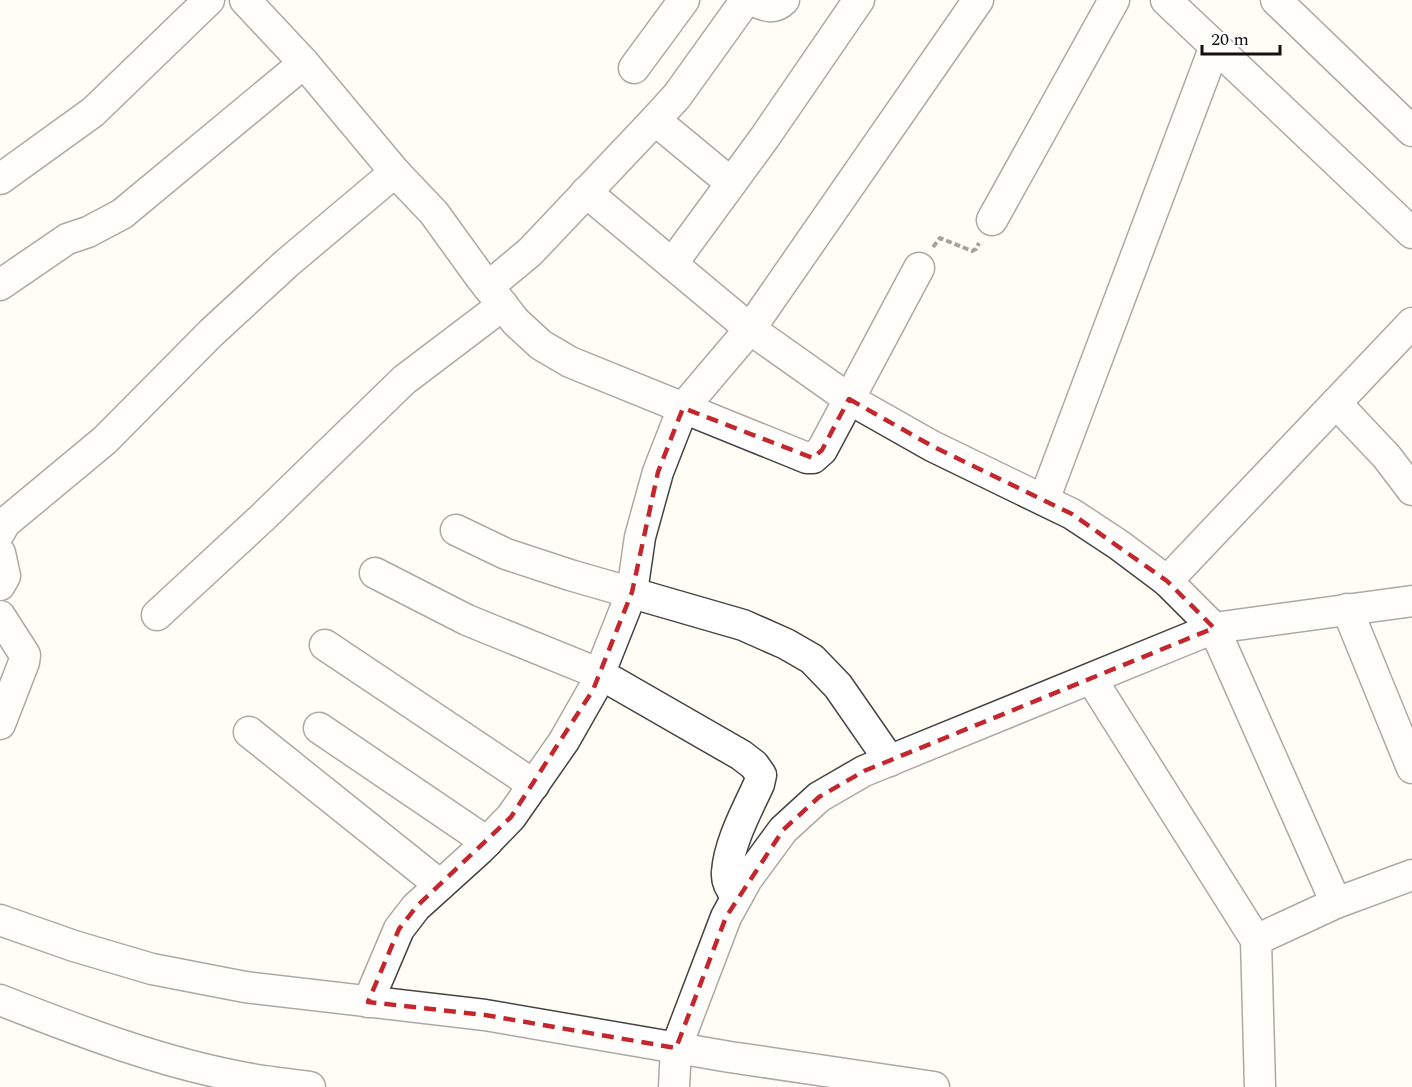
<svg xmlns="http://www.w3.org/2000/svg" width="1412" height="1087" font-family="Spectral,serif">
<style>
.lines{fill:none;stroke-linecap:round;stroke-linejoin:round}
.street-casing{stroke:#444;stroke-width:33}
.path{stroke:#333;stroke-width:4;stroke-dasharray:6 3;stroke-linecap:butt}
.street{stroke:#fff;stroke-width:30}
.marked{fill:none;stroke:#c4262e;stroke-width:4.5;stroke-dasharray:12 8;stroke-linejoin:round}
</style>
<rect width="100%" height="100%" fill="#fffdf5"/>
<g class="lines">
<!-- street casing -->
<g class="street-casing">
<g id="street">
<polyline points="245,0 304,63 395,172 434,213 481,278 516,322 541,345 570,362 807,458 813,458 822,450 919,268"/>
<path d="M751 0C764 5 773 11 784 0"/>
<polyline points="1166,0 1412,233"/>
<polyline points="1276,0 1412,131"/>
<polyline points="634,68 684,0"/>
<polyline points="655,120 731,183"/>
<polyline points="0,179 93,112 209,0"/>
<polyline points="586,192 750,329 849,399 932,446 1072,514 1119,545 1167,581 1214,628 1336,903"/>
<polyline points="992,220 1114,0"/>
<polyline points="672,264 765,137 859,0"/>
<polyline points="0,285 67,239 88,232 122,214 304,63"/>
<polyline points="488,287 530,252 655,120 677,96 743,4 749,0"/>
<polyline points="1336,403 1387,457 1412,490"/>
<polyline points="1044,500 1215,46"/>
<polyline points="456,530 506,554 570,575 743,625 786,644 812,659 838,686 890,761"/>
<polyline points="0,532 5,523 105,440 211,333 287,263 395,172"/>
<polyline points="0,553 5,576 0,585"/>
<path d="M375 573 467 620 600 674 741 755 754 765 761 775 759 784C747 810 729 843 727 872 726 881 731 890 737 897"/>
<polyline points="1167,581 1412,323"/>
<polyline points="1347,609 1412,768"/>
<polyline points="157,615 262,518 404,380 503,305"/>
<polyline points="0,616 25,655 24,662 0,724"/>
<polyline points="325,645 534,785"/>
<polyline points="1092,680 1256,940 1260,1087"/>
<polyline points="319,728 487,842"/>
<polyline points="249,732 440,885"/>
<polyline points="0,920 74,946 152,969 245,987 485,1015 730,1057 934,1087"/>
<polyline points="1256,940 1336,903 1412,875"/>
<path d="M0 1000C79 1031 162 1063 246 1078 267 1082 289 1084 310 1087"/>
<polyline points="368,1002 399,929 416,907 479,850 511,817 564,741 593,690 632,592 640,537 658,472 683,408 750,329 978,0"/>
<polyline points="674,1087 676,1048 726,917 747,879 783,830 819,797 864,771 1214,628 1412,601"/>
</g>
</g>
<!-- path -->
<polyline class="path" points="933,247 940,238 972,251 976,249 979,243"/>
<!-- street -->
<use href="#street" class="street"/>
</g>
<!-- marked area -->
<path d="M0 0H1412V1087H0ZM849 399 932 446 1072 514 1167 581 1214 628 864 771 819 797 783 830 726 917 676 1048 485 1015 368 1002 399 929 416 907 511 817 593 690 632 592 658 472 683 408 813 458 822 450Z" fill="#fffdf5" fill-opacity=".55" fill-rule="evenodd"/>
<path class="marked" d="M849 399 932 446 1072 514 1167 581 1214 628 864 771 819 797 783 830 726 917 676 1048 485 1015 368 1002 399 929 416 907 511 817 593 690 632 592 658 472 683 408 813 458 822 450Z"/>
<!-- scale -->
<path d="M1202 45v9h78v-9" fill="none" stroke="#111111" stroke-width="3"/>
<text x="1211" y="45" font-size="18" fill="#111111" stroke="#ffffff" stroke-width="4.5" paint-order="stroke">20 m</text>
</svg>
